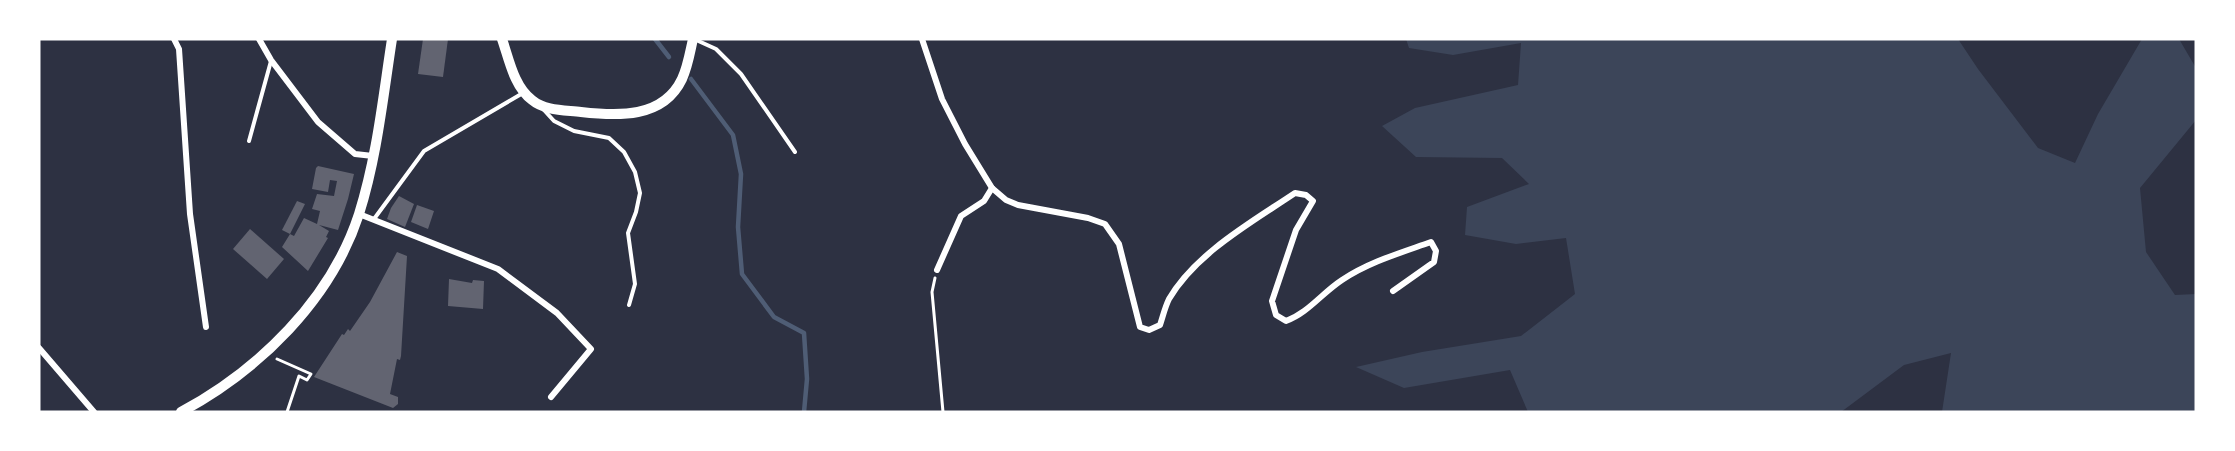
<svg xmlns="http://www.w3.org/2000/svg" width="2235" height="451" font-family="Barlow,sans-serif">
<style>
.green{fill:#3c4559}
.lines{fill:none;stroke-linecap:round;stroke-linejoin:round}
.stream{stroke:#4f5d75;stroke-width:4.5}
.building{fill:#626471}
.path{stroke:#fff;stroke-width:3}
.service{stroke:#fff;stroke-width:4}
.minor{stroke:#fff;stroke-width:6}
.secondary{stroke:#fff;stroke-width:10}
.primary{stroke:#fff;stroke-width:10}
</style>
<rect width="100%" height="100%" fill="#2d3142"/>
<!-- green -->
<polygon class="green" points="1406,39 1958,39 1978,69 2038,148 2075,163 2098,114 2142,39 2179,39 2196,68 2196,120 2140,188 2146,252 2175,295 2196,294 2196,412 1942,412 1951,353 1904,365 1841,412 1528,412 1510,370 1404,388 1356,367 1422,352 1521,336 1575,294 1566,238 1516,244 1465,235 1467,207 1529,184 1502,158 1416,157 1382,126 1415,108 1518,85 1521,43 1453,55 1409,48"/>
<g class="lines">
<!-- stream -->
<g class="stream">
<polyline points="655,39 669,57"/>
<polyline points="691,79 733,135 741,174 738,227 742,274 774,317 804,333 807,379 804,412"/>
</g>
</g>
<!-- building -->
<g class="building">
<polygon points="423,39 448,39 443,77 418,74"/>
<polygon points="318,166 354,174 348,199 338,230 319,225 329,231 326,237 328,238 308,271 282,247 290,234 294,236 304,218 317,224 320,211 312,209 317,194 334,196 337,181 330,180 328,192 312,189 316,168"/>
<polygon points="399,196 414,204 405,227 387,219 391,208"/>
<polygon points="297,201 305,204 290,234 282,230"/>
<polygon points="417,205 434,211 428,229 411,222"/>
<polygon points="250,229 284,259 267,279 233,249"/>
<polygon points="397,252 407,256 401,356 400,360 397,359 390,394 398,397 398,404 393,408 314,377 342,334 344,335 348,329 350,331 370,302"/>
<polygon points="449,279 472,283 473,280 484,281 483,309 448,306"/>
</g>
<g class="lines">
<!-- path -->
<g class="path">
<polyline points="935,278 932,292 943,412"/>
<polyline points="277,359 311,374 307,380 299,376 287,412"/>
</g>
<!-- service -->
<g class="service">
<polyline points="694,39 716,49 741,74 795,152"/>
<polyline points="544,110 554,121 574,131 609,138 624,152 635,172 640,193 636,212 628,233 635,284 629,305"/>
<polyline points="249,141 271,61"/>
<polyline points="374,219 424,151 523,93"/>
</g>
<!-- minor -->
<g class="minor">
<polyline points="174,39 179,49 190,214 206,327"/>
<polyline points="259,39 271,60 318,122 355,154 373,156"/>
<path d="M922 39 942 99 965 144 992 188 1006 200 1018 205 1088 218 1105 224 1119 244 1140 327 1149 330 1160 325C1163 316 1165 307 1169 299 1196 253 1252 222 1295 193L1306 195 1313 201 1296 230 1272 301 1276 315 1286 321C1308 313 1322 293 1342 280 1369 262 1400 253 1431 242L1436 251 1434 262 1393 291"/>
<polyline points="359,214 498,269 557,313 591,349 551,397"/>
<polyline points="937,270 961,216 984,201 992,188"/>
<polyline points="39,348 94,412"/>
</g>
<!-- secondary -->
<path class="secondary" d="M502 39C509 59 514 87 532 100 545 111 565 110 581 112 617 116 663 119 682 79 688 66 690 52 693 39"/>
<!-- primary -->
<path class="primary" d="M181 412C259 370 331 300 359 214 377 157 383 97 392 39"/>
</g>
<!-- border -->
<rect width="2235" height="451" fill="none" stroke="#ffffff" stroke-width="81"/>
</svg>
